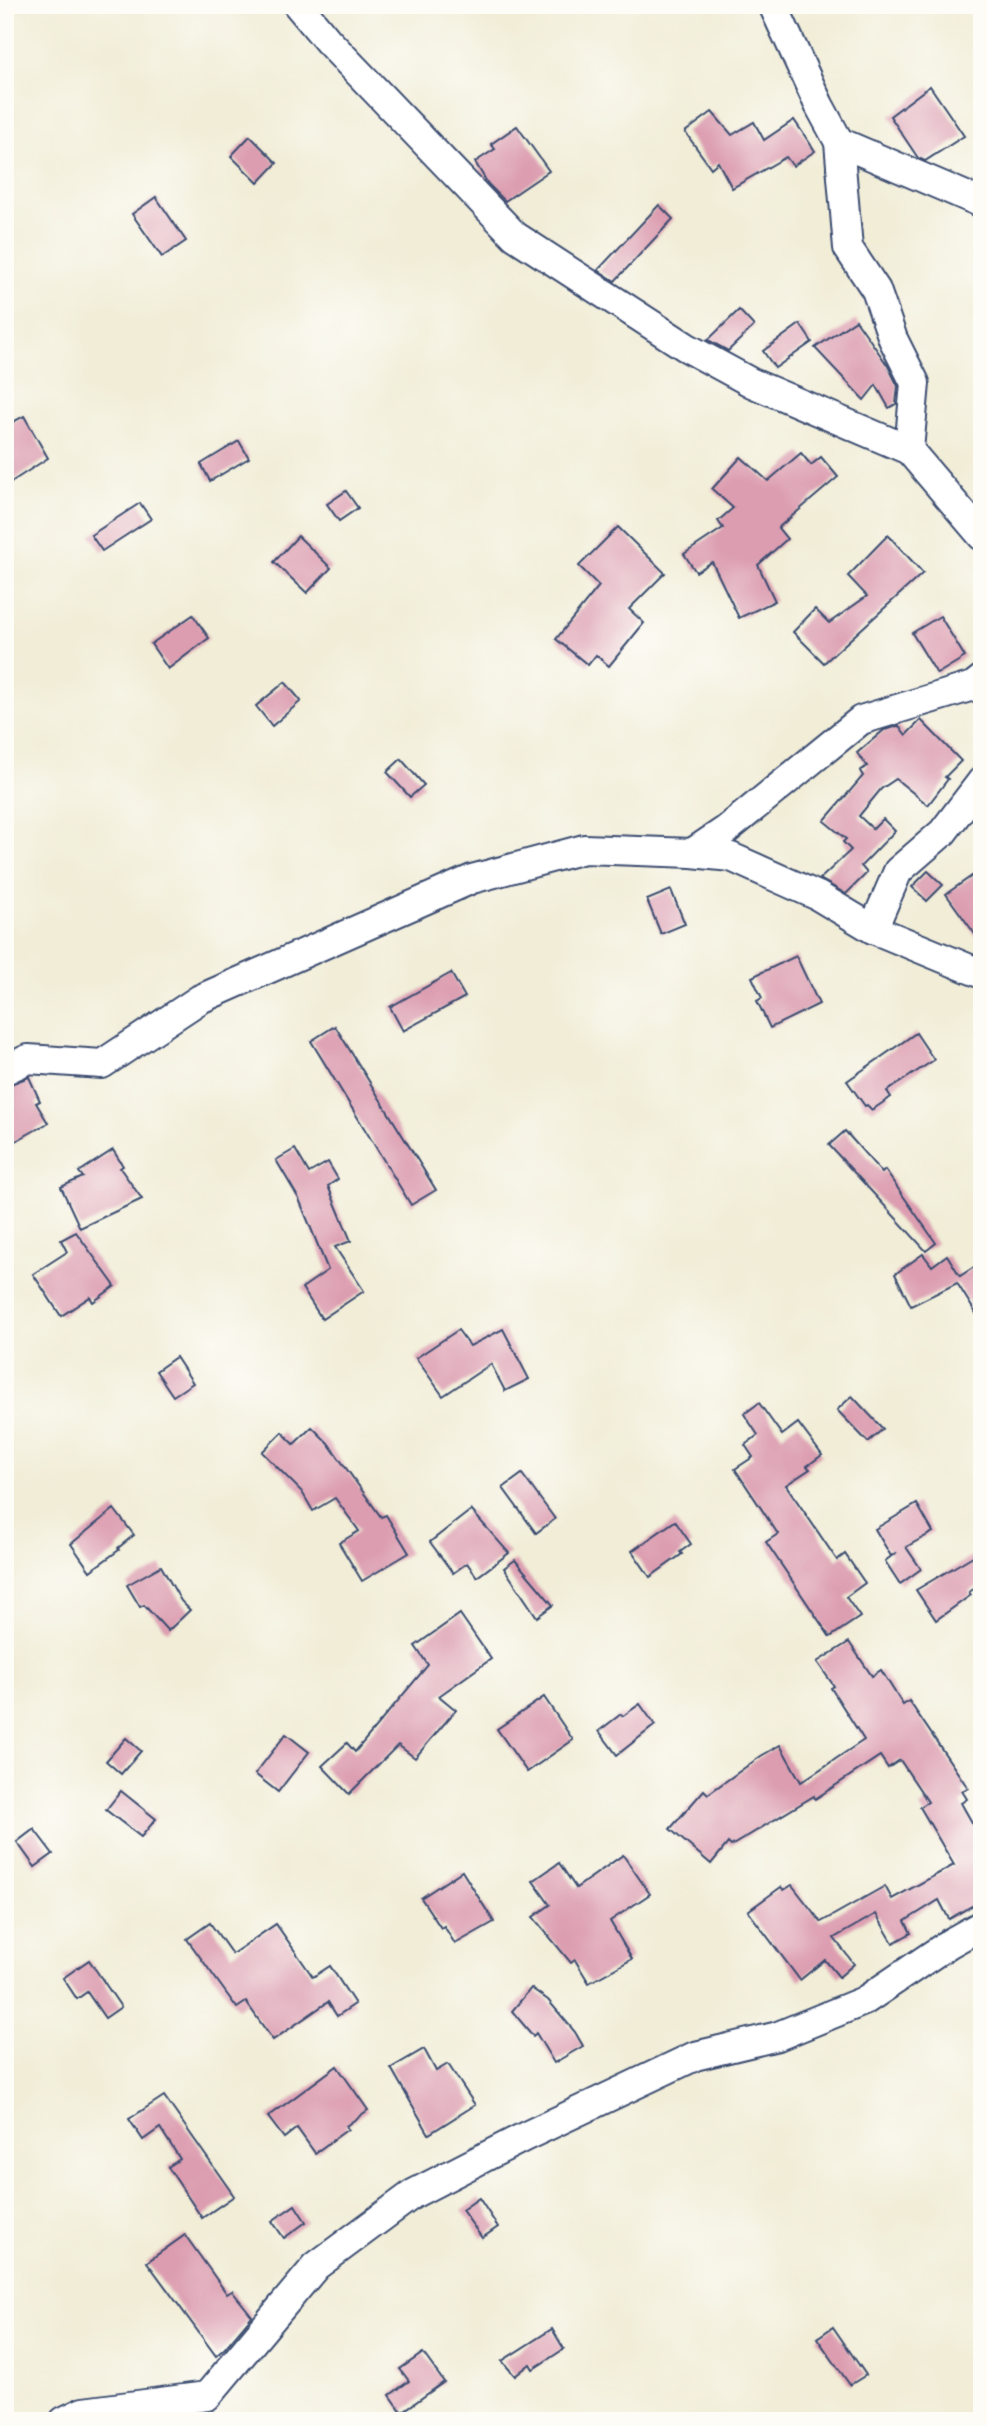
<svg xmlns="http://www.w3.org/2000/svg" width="987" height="2426" font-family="Vollkorn,serif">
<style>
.building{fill:#dc9db0}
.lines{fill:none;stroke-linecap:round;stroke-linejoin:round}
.minor-casing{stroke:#3b4c70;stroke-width:32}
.minor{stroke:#fff;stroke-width:28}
</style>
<rect width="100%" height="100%" fill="#fdfcf7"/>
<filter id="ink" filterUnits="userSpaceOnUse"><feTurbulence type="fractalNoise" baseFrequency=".0143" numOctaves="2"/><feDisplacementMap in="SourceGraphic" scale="14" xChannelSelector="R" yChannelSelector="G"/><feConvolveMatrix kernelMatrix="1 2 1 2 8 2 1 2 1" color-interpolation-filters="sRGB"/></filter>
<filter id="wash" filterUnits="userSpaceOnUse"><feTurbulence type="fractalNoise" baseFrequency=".00686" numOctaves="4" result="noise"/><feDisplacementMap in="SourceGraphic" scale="28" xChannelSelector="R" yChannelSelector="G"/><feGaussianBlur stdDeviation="1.57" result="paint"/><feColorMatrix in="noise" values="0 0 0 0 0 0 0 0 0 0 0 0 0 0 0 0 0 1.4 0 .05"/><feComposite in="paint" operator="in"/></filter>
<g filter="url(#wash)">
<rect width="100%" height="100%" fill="#f1edd7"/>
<g id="blocks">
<!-- building -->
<g class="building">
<polygon points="930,86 964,136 925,161 918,158 890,116"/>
<polygon points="712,112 732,135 754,122 764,140 794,120 815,151 793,166 786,157 732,188 718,162 711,168 685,132"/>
<polygon points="517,126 549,171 505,201 488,184 475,162 495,149 491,144"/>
<polygon points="250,136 277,163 258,183 231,156"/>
<polygon points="156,197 186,241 162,257 132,214"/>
<polygon points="659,205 673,219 615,281 598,270"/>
<polygon points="739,310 754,326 728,351 708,340"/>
<polygon points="856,320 888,366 898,386 896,404 889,408 876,385 864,400 815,348"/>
<polygon points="800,324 812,342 775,368 763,351"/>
<polygon points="24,416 48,458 5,486 5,426"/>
<polygon points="239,441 249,458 210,481 201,464"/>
<polygon points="801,453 811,465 821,457 838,477 778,528 787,539 758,565 775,601 739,618 712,562 696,572 684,554 723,528 718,521 733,508 712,489 741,457 768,481"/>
<polygon points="346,491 358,508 339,521 327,504"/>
<polygon points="140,503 151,519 102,551 91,535"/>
<polygon points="618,527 665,573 629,609 644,623 609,666 596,655 588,665 556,639 599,586 579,566"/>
<polygon points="888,535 923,573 824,663 793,632 815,609 829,623 867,596 848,576"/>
<polygon points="298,536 331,568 307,593 274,562"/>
<polygon points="193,615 209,638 168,669 151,644"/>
<polygon points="940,616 965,657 937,674 912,633"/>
<polygon points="285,682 301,701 272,726 256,706"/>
<polygon points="921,720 961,761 945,777 948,779 928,805 896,779 881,789 859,816 873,829 883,819 895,831 861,866 867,873 846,894 820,879 851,850 843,842 846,839 824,821 863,776 860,771 867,766 857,753 884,730 899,726 906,735"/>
<polygon points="401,759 424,785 410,797 387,772"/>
<polygon points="982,869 982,944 946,894"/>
<polygon points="928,871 943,885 927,901 912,887"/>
<polygon points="671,890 685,924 661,934 647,900"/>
<polygon points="796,956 819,1004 770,1028 757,1001 762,998 752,977"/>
<polygon points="451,973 465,997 403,1031 390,1007"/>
<polygon points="335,1026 436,1190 411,1205 311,1041"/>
<polygon points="916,1033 934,1060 887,1091 891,1097 872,1110 867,1105 865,1106 847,1081"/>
<polygon points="29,1077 40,1101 36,1103 48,1123 5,1147 5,1086"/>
<polygon points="845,1131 882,1173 885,1170 936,1243 926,1251 829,1145"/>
<polygon points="295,1149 309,1173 328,1162 338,1179 328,1186 351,1241 335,1247 364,1291 322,1319 302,1288 328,1270 299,1199 276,1160"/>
<polygon points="113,1150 123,1166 120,1168 142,1199 80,1228 61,1187 83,1177 79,1172"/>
<polygon points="76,1232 115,1286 93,1302 90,1297 61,1316 33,1274 67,1252 61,1240"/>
<polygon points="923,1254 932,1266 947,1255 960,1276 982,1262 982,1323 957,1283 911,1306 895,1274"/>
<polygon points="503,1329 529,1379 505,1391 491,1364 443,1396 416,1358 458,1330 470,1346"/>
<polygon points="176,1357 193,1383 173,1396 156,1371"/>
<polygon points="852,1396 883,1429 868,1442 837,1410"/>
<polygon points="759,1403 782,1435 798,1423 822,1455 807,1466 810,1469 786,1485 837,1560 845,1554 865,1583 846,1597 860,1617 830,1637 766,1542 778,1534 735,1469 753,1457 745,1445 758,1435 744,1414"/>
<polygon points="312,1427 328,1443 381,1517 386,1515 409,1553 362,1581 339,1543 359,1531 335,1498 313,1511 302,1492 262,1452 282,1432 294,1444"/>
<polygon points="522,1474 555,1519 536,1533 503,1488"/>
<polygon points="917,1504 933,1532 906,1547 921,1569 900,1584 885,1561 897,1552 891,1556 875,1529"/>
<polygon points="114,1509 134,1535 118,1548 119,1550 90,1571 71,1544"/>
<polygon points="471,1510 509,1553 477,1577 467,1563 453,1573 430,1542"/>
<polygon points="675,1521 691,1544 680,1552 682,1554 650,1577 632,1551"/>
<polygon points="973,1556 982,1571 982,1584 969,1592 971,1595 936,1620 916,1590"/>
<polygon points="515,1560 553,1605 537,1617 504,1568"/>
<polygon points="161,1566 181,1601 190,1610 168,1631 144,1605 140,1607 127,1585"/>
<polygon points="460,1614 491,1659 439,1696 456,1710 415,1758 398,1745 349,1794 322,1766 347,1743 355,1752 428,1665 415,1646"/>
<polygon points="849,1642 872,1676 881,1670 903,1705 909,1701 968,1788 962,1791 967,1799 961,1803 982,1840 982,1900 949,1919 939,1900 905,1921 911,1933 893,1943 876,1914 834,1938 854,1964 839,1977 825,1960 800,1980 748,1911 781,1887 784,1890 792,1885 821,1922 885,1886 892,1899 954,1865 920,1807 928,1802 900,1760 888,1768 880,1756 815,1799 814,1796 731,1846 728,1843 711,1864 670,1829 704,1790 708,1794 761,1756 780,1745 801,1782 864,1740 831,1688 834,1686 817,1662"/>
<polygon points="544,1697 573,1740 527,1772 497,1729"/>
<polygon points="640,1704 655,1725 617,1755 599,1731 621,1714 623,1716"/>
<polygon points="286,1734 309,1752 278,1792 255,1774"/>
<polygon points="126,1738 141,1751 121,1774 106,1761"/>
<polygon points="121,1791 156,1819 141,1837 106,1810"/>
<polygon points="34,1829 53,1854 35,1867 17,1842"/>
<polygon points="623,1855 650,1894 610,1921 632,1959 589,1983 575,1960 571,1963 533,1917 550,1905 533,1881 559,1863 576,1888"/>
<polygon points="462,1871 494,1922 455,1944 444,1926 441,1928 421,1898"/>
<polygon points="210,1923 232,1954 276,1924 313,1977 330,1966 355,2004 337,2016 328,2002 273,2040 246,2002 237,2008 187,1939"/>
<polygon points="89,1960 121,2007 105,2018 87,1992 77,1999 63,1978"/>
<polygon points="531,1988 548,2000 575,2032 583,2046 554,2063 536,2033 533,2036 512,2011"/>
<polygon points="424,2049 436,2071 448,2064 475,2105 429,2134 391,2068"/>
<polygon points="337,2066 368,2110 346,2126 348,2129 315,2153 297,2128 284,2138 268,2117"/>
<polygon points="164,2096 234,2196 202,2218 168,2167 180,2159 160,2128 143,2140 129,2119"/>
<polygon points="479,2198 498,2227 482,2238 462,2210"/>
<polygon points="295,2205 306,2222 284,2238 272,2221"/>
<polygon points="185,2235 227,2294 232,2291 252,2316 225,2348 216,2356 147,2262"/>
<polygon points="833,2327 866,2375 850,2385 817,2338"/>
<polygon points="552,2329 564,2349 533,2369 530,2364 515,2376 502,2361"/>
<polygon points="423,2353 444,2382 402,2412 390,2395 409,2381 400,2369"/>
</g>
</g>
</g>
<g filter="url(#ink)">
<use href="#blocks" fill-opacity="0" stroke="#3b4c70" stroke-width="2"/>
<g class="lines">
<!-- minor casing -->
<g class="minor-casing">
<g id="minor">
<polyline points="298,5 328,41 515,236 686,347 752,383 909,450 915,383 893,339 876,290 848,248 839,142 982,203"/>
<polyline points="773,5 819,105 839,142"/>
<polyline points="909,450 982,536"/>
<polyline points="692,853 731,857 818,896 873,929 982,974"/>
<polyline points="873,929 898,871 943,832 982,781"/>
<polyline points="5,1070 28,1059 102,1064 200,999 472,879 584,849 692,853 726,830 861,720 973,686 982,679"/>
<polyline points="64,2421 83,2412 207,2396 316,2266 413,2194 526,2136 695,2056 778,2036 864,2001 950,1943 982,1925"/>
</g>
</g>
<!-- minor -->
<use href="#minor" class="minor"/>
</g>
</g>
<!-- margin -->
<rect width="987" height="2426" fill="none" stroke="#fdfcf7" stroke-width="28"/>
</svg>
